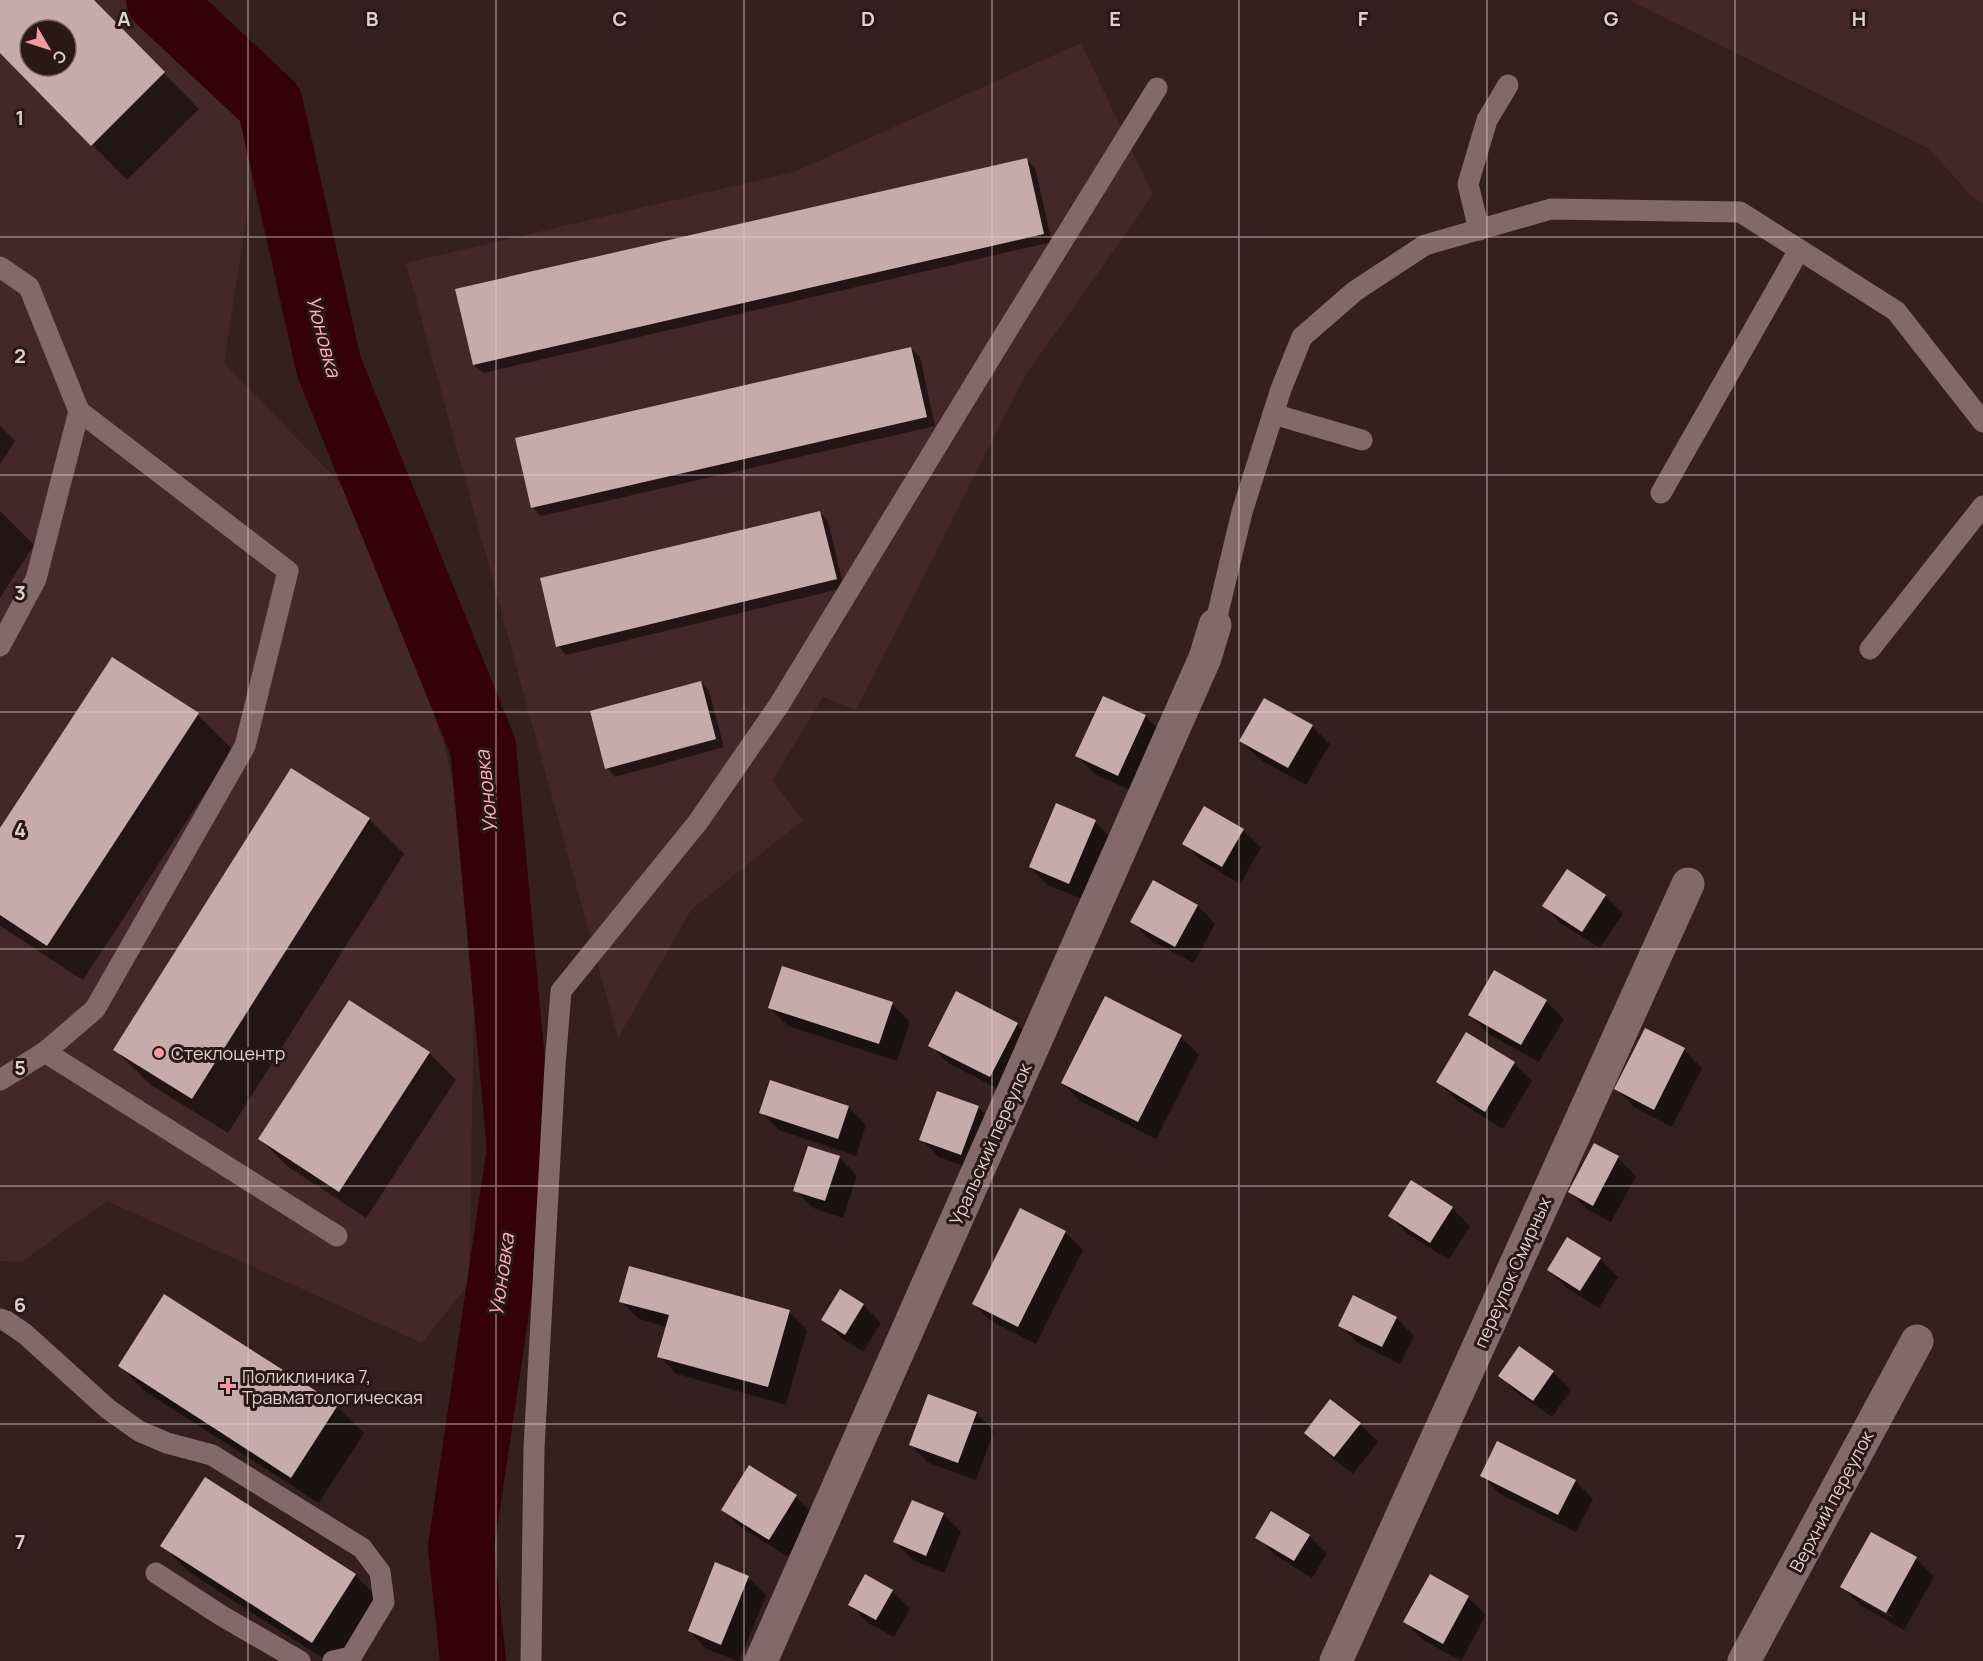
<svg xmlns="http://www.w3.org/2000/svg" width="1983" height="1661" font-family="Manrope,sans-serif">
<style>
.built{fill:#432829;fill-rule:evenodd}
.shadow{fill:#0007;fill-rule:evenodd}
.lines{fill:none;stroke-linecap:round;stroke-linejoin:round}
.river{stroke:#34000a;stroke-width:66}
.building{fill:#c6abab;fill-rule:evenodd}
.service{stroke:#826a6b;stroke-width:21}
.minor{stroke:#826a6b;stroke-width:33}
.grid{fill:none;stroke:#ded0d0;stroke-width:1.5;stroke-opacity:0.55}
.poi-dot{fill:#f49aa0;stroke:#2a1718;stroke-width:2}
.labels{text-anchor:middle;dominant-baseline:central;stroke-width:6;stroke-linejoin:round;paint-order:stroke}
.poi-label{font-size:18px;fill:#ded0d0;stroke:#2a1718;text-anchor:start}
.street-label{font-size:18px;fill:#ded0d0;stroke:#2a1718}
.water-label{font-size:20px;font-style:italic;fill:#feb1b5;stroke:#2a1718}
.grid-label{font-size:20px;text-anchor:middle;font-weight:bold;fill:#ded0d0;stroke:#2a1718;stroke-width:6;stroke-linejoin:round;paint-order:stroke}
</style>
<rect width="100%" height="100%" fill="#342021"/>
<!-- built -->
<g class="built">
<path d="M0 0H132L261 122 224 363 364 508 445 747 476 890 469 1283 422 1343 107 1201 21 1262 0 1261ZM30 30H66V66H30Z"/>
<polygon points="1629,0 1983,0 1983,203 1974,199 1929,149"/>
<polygon points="1081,43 1153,195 1025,376 856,710 823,697 772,781 803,820 691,910 618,1038 406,263 794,172"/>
</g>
<!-- shadow -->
<g class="shadow">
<path d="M0 0H92L199 109 127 180 0 51ZM30 30H66V66H30Z"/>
<polygon points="1026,159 1035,168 1052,242 483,373 474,365"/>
<polygon points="911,349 920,357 935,426 541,516 532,507"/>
<polygon points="0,426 15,441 0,464"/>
<polygon points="0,511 34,545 0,598"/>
<polygon points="820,512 828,521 844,588 566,655 558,646"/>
<polygon points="112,659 198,715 233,750 83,980 0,926 0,831"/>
<polygon points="701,683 709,691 724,747 615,777 607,768"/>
<polygon points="1145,716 1163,734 1136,793 1095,774 1077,756"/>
<polygon points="1312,726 1330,744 1306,785 1259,759 1241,741"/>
<polygon points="369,819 404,854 228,1133 151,1085 115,1050"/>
<polygon points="1095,822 1113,840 1087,901 1048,885 1030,867"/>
<polygon points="1243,830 1261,848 1240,884 1202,861 1184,843"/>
<polygon points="1153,882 1198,906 1215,924 1194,963 1150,940 1132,922"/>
<polygon points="1605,896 1623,914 1600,948 1562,924 1544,906"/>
<polygon points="783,968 892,1004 910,1022 897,1061 788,1026 770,1008"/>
<polygon points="1546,1001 1564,1019 1539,1062 1487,1033 1470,1015"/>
<polygon points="1017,1024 1035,1042 1008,1094 948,1063 930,1045"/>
<polygon points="1646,1030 1684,1050 1702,1068 1672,1127 1634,1107 1616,1089"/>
<polygon points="1181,1037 1199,1055 1156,1139 1080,1101 1063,1083"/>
<polygon points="429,1053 456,1080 366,1218 287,1166 260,1139"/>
<polygon points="1514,1063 1532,1081 1503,1129 1456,1100 1438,1082"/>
<polygon points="848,1107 866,1125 856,1156 779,1130 761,1112"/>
<polygon points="978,1107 996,1125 979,1172 939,1157 921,1139"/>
<polygon points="1595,1145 1618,1158 1636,1176 1611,1222 1588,1210 1570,1192"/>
<polygon points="839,1157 857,1175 843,1218 813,1208 795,1190"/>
<polygon points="1452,1208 1470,1226 1449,1260 1408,1234 1390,1216"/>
<polygon points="1065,1232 1083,1250 1036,1344 991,1321 973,1303"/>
<polygon points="1600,1259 1618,1277 1599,1308 1567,1288 1549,1270"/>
<polygon points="841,1291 863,1305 881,1323 863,1352 841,1338 823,1320"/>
<polygon points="164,1296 337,1407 364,1433 319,1503 146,1392 119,1365"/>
<polygon points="621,1301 789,1312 807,1330 786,1405 677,1374 659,1356 667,1327 639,1319"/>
<polygon points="1396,1318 1414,1336 1400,1364 1358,1343 1340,1325"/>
<polygon points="1553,1372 1571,1390 1552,1417 1518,1394 1500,1376"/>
<polygon points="1330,1401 1360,1424 1378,1442 1353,1474 1324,1451 1306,1433"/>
<polygon points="976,1413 994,1431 976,1480 929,1463 911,1445"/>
<polygon points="750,1467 796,1497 814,1515 788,1557 741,1527 723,1509"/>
<polygon points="1482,1476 1575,1481 1593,1499 1576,1532 1500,1494"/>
<polygon points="943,1514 961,1532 944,1573 913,1560 895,1542"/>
<polygon points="1309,1536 1327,1554 1312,1578 1275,1555 1257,1537"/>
<polygon points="162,1545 355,1575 382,1602 344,1661 327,1661 189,1572"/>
<path d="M1916 1559 1934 1577 1904 1630 1860 1605 1842 1587ZM1861 1597 1893 1616 1892 1618 1861 1601Z"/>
<polygon points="748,1577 766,1595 739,1661 737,1661 707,1649 689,1631"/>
<polygon points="892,1591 910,1609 894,1637 868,1623 850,1605"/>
<polygon points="1468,1597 1486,1615 1461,1661 1423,1640 1405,1622"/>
</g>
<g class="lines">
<!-- river -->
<polyline class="river" points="159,0 270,104 329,367 483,747 520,1149 461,1547 473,1661"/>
</g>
<!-- building -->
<g class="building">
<path d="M0 0H94L165 72 91 146 0 53ZM30 30H66V66H30Z"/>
<polygon points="1027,158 1044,234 473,365 455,289"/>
<polygon points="911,347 927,417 531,508 515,438"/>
<polygon points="820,511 837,579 556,647 540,578"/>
<polygon points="112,657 199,713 47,946 0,915 0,828"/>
<polygon points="701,681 716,739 605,769 590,711"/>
<polygon points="1103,696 1146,715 1118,776 1075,756"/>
<polygon points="1264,698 1313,725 1288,768 1239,741"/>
<polygon points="291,768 370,818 192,1099 113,1050"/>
<polygon points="1056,803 1096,820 1069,884 1029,867"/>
<polygon points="1204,806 1244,829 1222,867 1182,844"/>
<polygon points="1567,869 1606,895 1582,932 1542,906"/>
<polygon points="1153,880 1198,905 1175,947 1130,922"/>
<polygon points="782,966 893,1002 879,1044 768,1008"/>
<polygon points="1494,970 1547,1000 1521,1045 1468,1015"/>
<polygon points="956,991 1018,1023 990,1077 928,1046"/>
<polygon points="1105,996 1182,1035 1138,1122 1061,1083"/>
<polygon points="349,1000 430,1052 339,1192 258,1139"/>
<polygon points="1645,1028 1685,1048 1654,1110 1614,1089"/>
<polygon points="1466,1032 1515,1062 1485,1112 1436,1082"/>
<polygon points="770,1080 849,1106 838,1139 759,1113"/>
<polygon points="937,1091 979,1106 961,1155 919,1140"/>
<polygon points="1594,1143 1619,1156 1593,1206 1568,1192"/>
<polygon points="808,1146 840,1156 825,1201 793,1191"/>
<polygon points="1411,1180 1453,1207 1430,1243 1388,1216"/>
<polygon points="1020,1208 1066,1231 1018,1327 972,1304"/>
<polygon points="1567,1237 1601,1258 1580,1291 1547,1270"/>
<polygon points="629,1266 790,1310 768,1387 657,1357 669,1315 619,1302"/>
<polygon points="840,1289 864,1304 845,1335 821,1320"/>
<polygon points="164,1294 338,1405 291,1478 118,1366"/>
<polygon points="1353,1295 1397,1317 1382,1347 1338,1326"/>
<polygon points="1519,1346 1554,1371 1533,1401 1498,1376"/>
<polygon points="928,1394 977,1412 958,1463 909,1445"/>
<polygon points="1330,1399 1361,1423 1334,1457 1304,1433"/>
<polygon points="1497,1441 1576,1480 1558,1515 1480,1476"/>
<polygon points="749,1465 797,1495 769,1540 721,1510"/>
<polygon points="205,1477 356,1574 312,1643 160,1546"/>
<polygon points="912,1500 944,1513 926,1556 893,1542"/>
<polygon points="1271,1511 1310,1535 1294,1561 1255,1538"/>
<polygon points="1871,1532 1917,1557 1886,1613 1840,1587"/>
<polygon points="715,1562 749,1576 721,1645 688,1631"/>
<polygon points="865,1574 893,1590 876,1620 848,1605"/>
<polygon points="1430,1574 1469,1596 1443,1644 1403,1622"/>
</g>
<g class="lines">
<!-- service -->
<g class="service">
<polyline points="1479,230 1468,184 1487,120 1508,85"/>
<polyline points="0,267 29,287 79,411 36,579 0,646"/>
<polyline points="1273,414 1362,440"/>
<polyline points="1661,493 1799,250"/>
<polyline points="1215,625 1242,512 1281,389 1302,337 1355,291 1425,245 1551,209 1740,212 1896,311 1983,422"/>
<polyline points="1870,649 1983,506"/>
<polyline points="45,1052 95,1009 245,746 288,571 79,411"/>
<polyline points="0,1080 45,1052 337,1236"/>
<polyline points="0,1319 6,1321 25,1334 108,1409 139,1431 167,1443 212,1455 362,1548 380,1572 384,1602 351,1657 333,1661"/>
<polyline points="156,1573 222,1616 300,1661"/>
<polyline points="531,1661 534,1448 555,1066 561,991 698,822 779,705 1000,342 1157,88"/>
</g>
<!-- minor -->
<g class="minor">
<polyline points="761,1661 1205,658 1215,625"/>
<polyline points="1336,1661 1688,884"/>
<polyline points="1744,1661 1917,1341"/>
</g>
</g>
<!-- grid -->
<path class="grid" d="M248 0V1661M496 0V1661M744 0V1661M992 0V1661M1239 0V1661M1487 0V1661M1735 0V1661M0 237H1983M0 475H1983M0 712H1983M0 949H1983M0 1186H1983M0 1424H1983"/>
<!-- markers -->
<g class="poi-dot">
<circle cx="159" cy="1053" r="6"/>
<path d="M225 1377h6v6h6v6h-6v6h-6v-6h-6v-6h6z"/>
</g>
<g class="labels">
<!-- poi labels -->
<g class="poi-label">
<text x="171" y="1053">Стеклоцентр</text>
<text x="242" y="1376">Поликлиника 7,<tspan x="242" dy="21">Травматологическая</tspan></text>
</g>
<!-- street labels -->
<g class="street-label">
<text transform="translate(990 1144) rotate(-66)">Уральский переулок</text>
<text transform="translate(1512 1272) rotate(-66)">переулок Смирных</text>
<text transform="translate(1831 1501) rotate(-62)">Верхний переулок</text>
</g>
<!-- water labels -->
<g class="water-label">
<text transform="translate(324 336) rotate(75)">Уюновка</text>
<text transform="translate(486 792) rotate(-96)">Уюновка</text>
<text transform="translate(501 1275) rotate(-82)">Уюновка</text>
</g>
</g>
<g class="grid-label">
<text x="124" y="26">A</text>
<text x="372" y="26">B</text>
<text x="620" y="26">C</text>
<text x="868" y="26">D</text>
<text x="1115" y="26">E</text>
<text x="1363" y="26">F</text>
<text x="1611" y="26">G</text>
<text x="1859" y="26">H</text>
<text x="20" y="125">1</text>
<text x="20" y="363">2</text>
<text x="20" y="600">3</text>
<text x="20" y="837">4</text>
<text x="20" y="1075">5</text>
<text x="20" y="1312">6</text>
<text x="20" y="1549">7</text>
</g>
<!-- north arrow -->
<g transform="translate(48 48) rotate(129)"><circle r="28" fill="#2a1718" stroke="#726162" stroke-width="1.5"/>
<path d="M0-4.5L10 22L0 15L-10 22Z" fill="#f49aa0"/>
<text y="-9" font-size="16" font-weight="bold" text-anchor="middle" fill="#ded0d0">С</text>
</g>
</svg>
